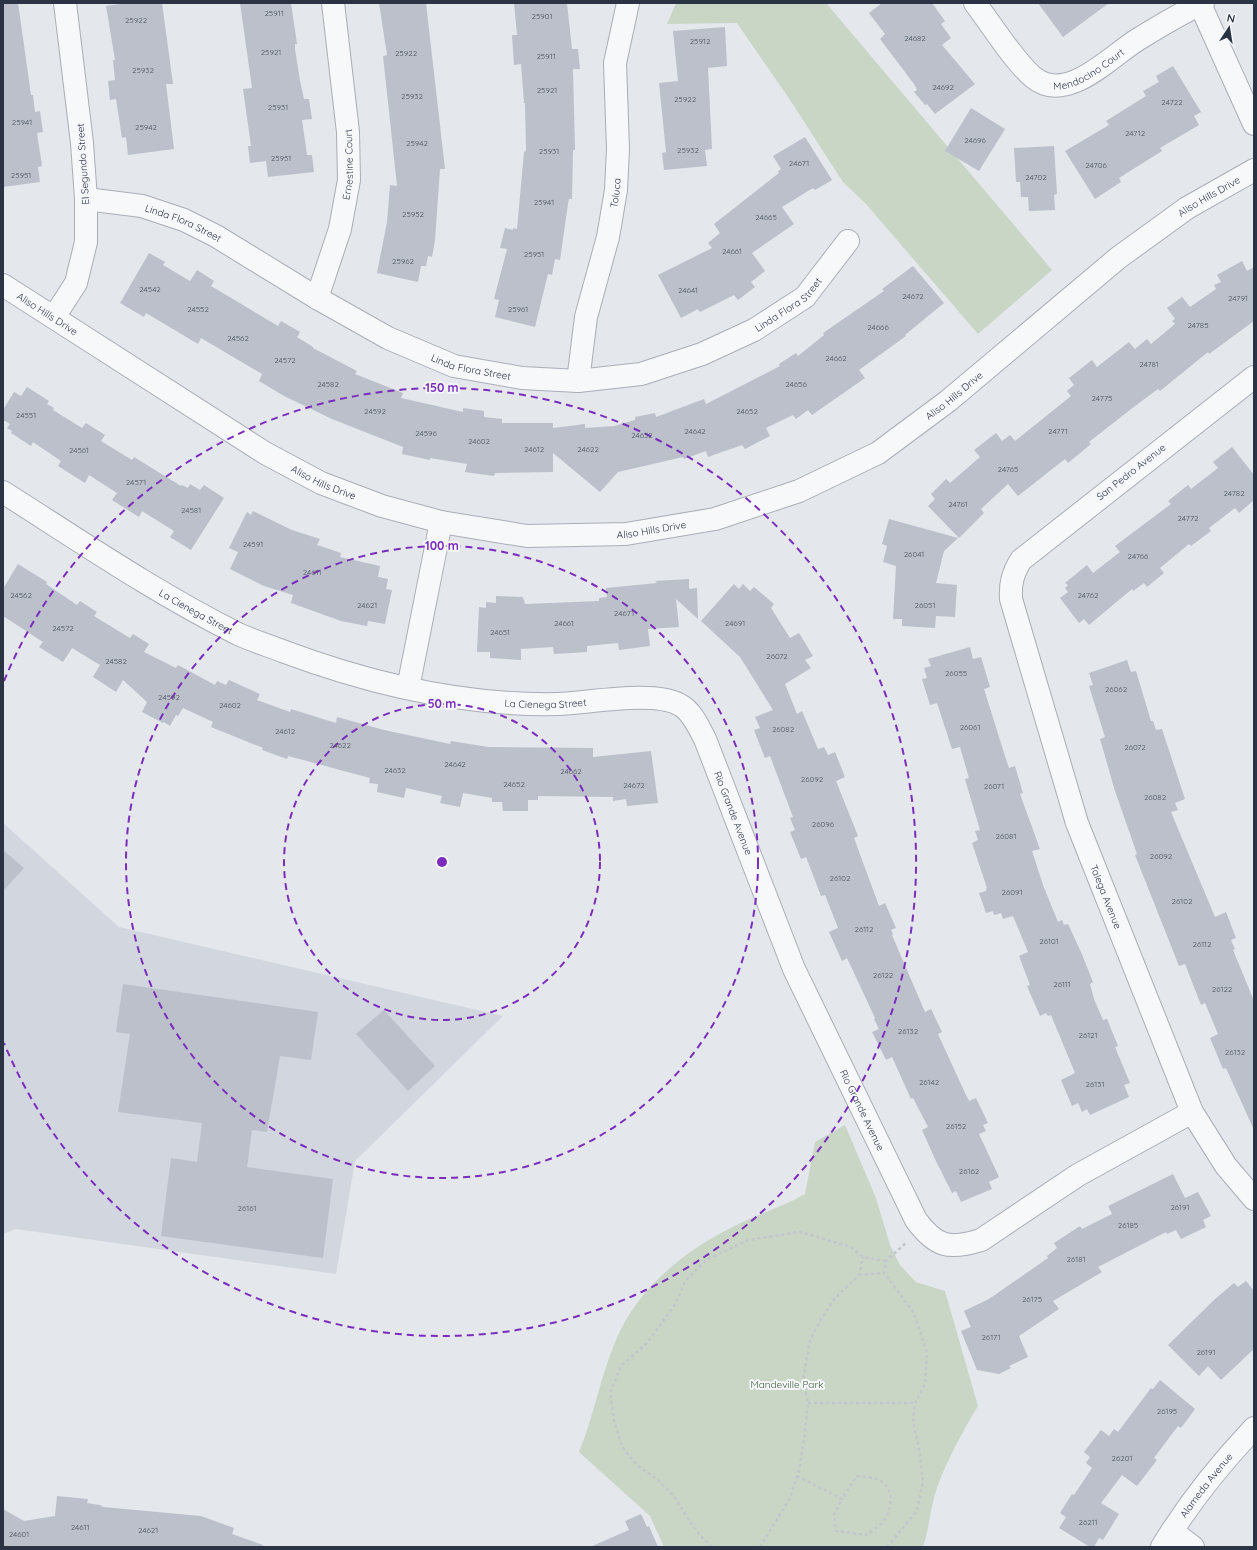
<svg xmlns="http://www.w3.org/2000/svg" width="1257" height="1550" font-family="Quicksand,sans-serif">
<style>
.built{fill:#d2d6de}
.green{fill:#c9d6c5}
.building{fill:#bbc0ca}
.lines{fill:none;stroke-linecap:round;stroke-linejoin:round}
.minor-casing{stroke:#a9aeb7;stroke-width:24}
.path{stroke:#c2c5cb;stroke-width:2.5;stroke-dasharray:3 3;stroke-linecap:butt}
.minor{stroke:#f7f8fa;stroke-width:22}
.ring{fill:none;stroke:#7b2cbf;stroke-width:2;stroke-dasharray:7 5}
.labels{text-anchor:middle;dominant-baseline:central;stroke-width:4;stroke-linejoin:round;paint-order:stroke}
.number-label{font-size:8px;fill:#4f5766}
.street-label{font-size:10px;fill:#2b3445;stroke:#f4f6f9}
.park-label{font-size:10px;fill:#3f6138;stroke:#f4f6f9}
.centre{fill:#7b2cbf;stroke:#f4f6f9;stroke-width:2}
.ring-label{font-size:12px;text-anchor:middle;font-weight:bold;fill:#7b2cbf;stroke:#f4f6f9;stroke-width:4;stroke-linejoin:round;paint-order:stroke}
</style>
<rect width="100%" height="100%" fill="#e4e7ec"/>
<!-- built -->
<polygon class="built" points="3,823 119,927 503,1016 355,1161 336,1274 16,1229 3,1234"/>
<!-- green -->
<g class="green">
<polygon points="676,3 826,3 1052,270 978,334 866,204 843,182 792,103 737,23 667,24"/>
<path d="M845 1125 876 1198 890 1245 900 1265 916 1282 945 1291 978 1406C963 1430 944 1466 935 1494 930 1511 929 1529 923 1547H664L650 1516 579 1452C594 1416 600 1377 616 1340 636 1292 678 1256 723 1232 749 1217 779 1209 805 1194L815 1142Z"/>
</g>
<!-- building -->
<g class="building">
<polygon points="3,3 18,3 31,95 33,95 35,112 40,111 43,132 37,133 42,166 38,167 40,182 3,187"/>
<polygon points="127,3 162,3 173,84 166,84 174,149 128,155 126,137 122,138 116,99 110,100 108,81 115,80 113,60 115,60 106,6"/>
<polygon points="240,3 291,3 297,44 295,44 295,49 300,81 304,99 309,99 312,119 302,120 307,155 312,155 314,172 268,177 266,161 250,163 248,146 251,146 243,89 252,88"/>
<polygon points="379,3 426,3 445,169 440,169 435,240 432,257 428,256 426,266 421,266 418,282 377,273 387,222 390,185 397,186 383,56 387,55"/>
<polygon points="514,3 567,3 572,49 578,49 580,69 573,69 575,150 573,150 572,199 569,199 568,204 560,260 555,259 552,275 548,274 535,327 495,317 499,300 494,299 507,249 500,248 505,228 513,230 513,228 517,229 524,152 526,151 525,103 524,103 521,64 514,65 512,35 517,35"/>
<polygon points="882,3 932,3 945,21 941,24 951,38 942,45 975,84 935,114 927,104 925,105 914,92 917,90 914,84 880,39 885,34 869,13"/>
<polygon points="1038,3 1109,3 1063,37"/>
<polygon points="725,27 727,66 708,68 712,149 705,150 707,166 664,170 662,153 666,152 659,83 678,81 673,31"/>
<polygon points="1173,66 1201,112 1194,116 1199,125 1160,148 1162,151 1119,178 1121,182 1095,199 1065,151 1109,125 1106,121 1146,96 1143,91 1159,82 1156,76"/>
<polygon points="971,108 1005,129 979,171 945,151"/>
<polygon points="805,137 832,180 815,190 813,188 782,207 794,224 752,253 765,271 751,282 755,287 738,300 734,295 700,312 698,309 681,318 658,275 712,248 708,243 720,233 714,224 779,173 778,171 781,169 773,156"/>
<polygon points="1054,146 1057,194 1054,195 1055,210 1029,211 1028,197 1021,197 1020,182 1016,182 1014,148"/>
<polygon points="149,253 165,262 163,265 190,281 197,270 214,281 211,286 278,326 281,321 300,332 297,337 313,347 313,348 357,371 355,374 403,393 401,398 463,412 463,408 484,411 484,417 502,419 502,423 553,423 553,428 585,424 585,428 614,426 635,420 635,417 655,413 656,417 704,399 706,404 780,366 779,364 796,353 798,356 824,335 823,333 884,291 882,289 913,266 944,303 905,335 906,336 859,370 865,378 812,415 808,410 796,419 793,415 766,428 770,436 745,449 742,445 708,457 706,451 684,459 683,457 618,472 600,492 553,453 553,472 495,473 494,476 465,472 467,464 430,458 430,460 402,454 403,447 332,419 284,396 259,381 262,374 201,338 198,344 146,313 144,317 120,303"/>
<polygon points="1242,261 1247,271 1254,267 1254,321 1209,354 1208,352 1160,391 1158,389 1135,406 1089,442 1091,444 1068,463 1065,459 1018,496 1008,484 981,509 984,513 959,538 928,506 935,499 931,494 946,479 950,483 980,457 974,450 996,433 1002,441 1010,435 1015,441 1071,396 1067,391 1074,385 1069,378 1092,360 1097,367 1129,342 1135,349 1147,339 1151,344 1175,324 1172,321 1175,319 1167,308 1182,297 1190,307 1216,289 1214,285 1221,282 1217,275"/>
<polygon points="27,387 49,401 47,404 54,408 53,410 82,428 86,423 105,435 101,441 132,460 134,457 181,486 182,485 188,488 190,484 200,490 204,485 224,498 191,550 170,537 174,531 142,511 139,517 112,500 117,493 89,475 85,483 58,466 61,461 33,442 31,446 11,433 12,431 7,428 10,424 3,420 3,410 14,392 21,396"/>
<polygon points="1232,447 1254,475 1254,500 1239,513 1235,508 1209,528 1211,531 1191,546 1189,544 1160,568 1164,573 1147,587 1144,583 1133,591 1132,589 1089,625 1084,619 1079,623 1060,598 1068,592 1065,588 1068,585 1065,583 1087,565 1093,573 1120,552 1115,546 1171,504 1168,501 1188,485 1191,489 1218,468 1213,462"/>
<polygon points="253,511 292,530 320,539 317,545 341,553 340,557 380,566 378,577 388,579 386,589 392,590 385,624 368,621 367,626 341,621 291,603 293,595 264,586 230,569 238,552 229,548 247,512 251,515"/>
<polygon points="889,519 958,538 944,551 936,583 957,585 955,617 936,616 935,628 902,626 902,619 893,619 896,566 883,562 887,546 882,544"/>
<polygon points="18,564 47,582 46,584 77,605 80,601 97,612 94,616 130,638 133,634 149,644 144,652 176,668 178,665 215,685 217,681 226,685 229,680 260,694 257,700 290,712 291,709 336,723 337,717 384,730 450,744 451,741 488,747 593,748 593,757 651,751 658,803 627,806 626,799 613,801 613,797 538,796 538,800 528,800 528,811 503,811 502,802 492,802 492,798 463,793 460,807 440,803 442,796 406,788 404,798 377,792 378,784 369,783 370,778 288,756 287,759 262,750 263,748 211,727 213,722 183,708 178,716 176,715 170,726 164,722 163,723 142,712 147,702 123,680 116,692 93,677 100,665 72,648 63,662 39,647 43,642 3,616 3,589"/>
<polygon points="689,579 689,589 697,588 698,619 676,599 679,627 648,629 650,646 619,650 618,643 587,646 587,652 554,654 553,647 521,649 521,660 490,658 490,652 477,652 479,607 486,608 486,602 496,603 496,596 523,597 525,604 599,601 599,598 607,597 606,588 657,583 655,581"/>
<polygon points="734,584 739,589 743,584 750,591 754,587 774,604 771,608 790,638 799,633 813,656 805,660 811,668 785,684 797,714 802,711 818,749 824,747 828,755 835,752 845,777 836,781 858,836 854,838 879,906 885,903 896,928 891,930 893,934 892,935 925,1012 931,1009 942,1032 938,1034 965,1093 969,1101 976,1098 988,1123 983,1125 986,1131 979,1134 999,1177 989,1182 992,1189 961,1202 956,1191 952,1193 935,1159 922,1130 928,1127 913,1098 911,1099 892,1057 886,1060 872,1032 879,1029 874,1019 875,1018 847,958 842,961 829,932 838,928 825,895 821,896 806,857 801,859 790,832 795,830 790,818 793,817 770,756 765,758 754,730 760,728 755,717 773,710 740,657 701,621"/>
<polygon points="970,647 973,659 981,657 990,687 984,689 1004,753 1009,768 1015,766 1023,793 1020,794 1040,849 1032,851 1043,885 1058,922 1062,920 1064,925 1068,924 1081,952 1093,982 1090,984 1094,999 1103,1020 1107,1019 1118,1046 1115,1047 1130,1083 1124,1085 1129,1097 1090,1115 1087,1109 1082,1112 1078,1103 1072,1106 1061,1080 1075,1073 1051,1015 1048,1016 1046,1013 1040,1016 1027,986 1030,985 1019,956 1028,952 1013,916 1003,919 1001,913 994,915 993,911 986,913 979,893 986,891 986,889 987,888 972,843 978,840 975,831 980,830 965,779 969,778 960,747 952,749 937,703 930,705 922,679 927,678 924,668 931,666 928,659"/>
<polygon points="1127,660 1131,672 1136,671 1151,721 1153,721 1156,730 1162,729 1185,799 1175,803 1178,810 1171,812 1215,917 1226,912 1236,938 1231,940 1235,949 1233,950 1254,1001 1254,1130 1226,1068 1223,1069 1210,1038 1218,1034 1205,1003 1201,1005 1185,964 1179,966 1135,855 1137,854 1115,791 1100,739 1105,737 1089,686 1093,685 1089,673"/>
<polygon points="3,850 24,868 3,891"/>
<polygon points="123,984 318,1012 311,1060 280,1056 267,1132 252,1130 247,1167 333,1179 323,1258 161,1236 171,1158 197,1162 202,1123 118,1112 130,1034 116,1032"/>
<polygon points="384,1010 435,1066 408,1091 356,1034"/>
<polygon points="1173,1174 1185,1198 1198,1192 1211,1216 1203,1220 1206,1227 1181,1239 1176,1230 1167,1234 1166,1232 1098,1267 1102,1272 1053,1301 1059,1309 1019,1336 1028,1357 1009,1366 1011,1368 999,1374 977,1370 961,1331 971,1327 964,1311 989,1299 1048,1258 1047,1256 1057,1248 1054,1243 1080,1226 1082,1229 1112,1214 1108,1206"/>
<polygon points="1246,1281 1254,1291 1254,1349 1221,1380 1208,1366 1199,1376 1168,1345 1215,1299 1234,1283 1238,1287"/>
<polygon points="1160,1380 1195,1409 1181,1428 1178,1426 1154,1458 1157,1460 1137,1486 1122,1475 1101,1503 1119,1514 1103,1540 1099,1538 1094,1547 1090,1547 1059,1528 1066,1517 1060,1513 1072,1494 1074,1495 1092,1468 1086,1463 1090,1457 1084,1452 1101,1430 1109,1436 1114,1429 1118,1432 1151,1388 1153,1389"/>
<polygon points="57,1496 88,1499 87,1503 100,1505 103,1507 201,1516 234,1528 232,1534 263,1545 262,1547 3,1547 3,1509 24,1521 55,1516"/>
<polygon points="641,1514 647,1527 649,1526 658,1547 590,1547 629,1530 625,1521"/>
</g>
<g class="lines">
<!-- minor casing -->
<g class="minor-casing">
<g id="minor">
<path id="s1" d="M975 3C991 24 1014 61 1033 77 1066 105 1110 57 1137 40 1158 27 1181 13 1203 3"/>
<polyline points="1200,4 1254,124"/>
<path id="s2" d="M86 199 142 206 184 220 216 236 317 298 388 338 454 366 522 378 578 381 641 374 702 354 754 330 805 297 848 241"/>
<path id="s3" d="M3 285 265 453 321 483 382 506 441 522 527 536 626 534 715 519 799 491 878 453 948 401 1118 258 1187 208 1254 170"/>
<path id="s4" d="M317 298 340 229 349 180 348 132 333 3"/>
<polyline points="54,317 76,283 86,242 86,199 82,143 65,3"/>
<path id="s5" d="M1254 377 1021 560C1013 573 1010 583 1011 599L1077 823 1192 1112 1226 1166 1254 1199"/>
<path id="s6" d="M578 381 586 317 608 237 616 190 618 149 615 63 628 3"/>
<path id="s7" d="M3 492C80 541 156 593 238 634 253 641 270 646 285 652 371 684 466 706 558 704 589 703 655 690 680 705 692 711 699 728 705 739L794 969 916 1220C936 1247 949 1250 981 1240L1078 1175 1192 1112"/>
<polyline points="408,688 441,522"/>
<polyline points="1172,1531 1193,1547"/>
<path id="s8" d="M1162 1547C1188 1504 1220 1464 1254 1428"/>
</g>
</g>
<!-- path -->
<g class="path">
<polyline points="859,1275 884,1273"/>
<polyline points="808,1403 915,1403"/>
<path d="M797 1476 842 1499 857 1476C865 1477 875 1477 882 1482 896 1491 891 1513 881 1524 876 1528 871 1532 866 1535L836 1531 834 1514 842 1499"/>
<polyline points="712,1547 697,1532 673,1495 658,1480 638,1466 622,1447 614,1420 610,1393 621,1366 647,1343 674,1306 686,1280 706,1260 748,1240 800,1232 851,1247 863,1257 886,1261"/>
<polyline points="760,1547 790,1498 799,1471 804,1439 808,1403 803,1380 810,1340 821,1319 835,1298 859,1275 863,1257"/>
<polyline points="887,1547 917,1511 923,1482 919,1448 913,1421 915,1403 925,1384 927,1353 914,1313 884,1273 886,1261 907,1242"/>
</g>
<!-- minor -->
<use href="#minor" class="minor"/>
</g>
<!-- distance rings -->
<g class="ring">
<circle cx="442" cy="862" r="158"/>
<circle cx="442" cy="862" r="316"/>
<path d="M4 681A474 474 0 1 1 4 1043"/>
</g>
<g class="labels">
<!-- number labels -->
<g class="number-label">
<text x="274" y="13">25911</text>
<text x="542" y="16">25901</text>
<text x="136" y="20">25922</text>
<text x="915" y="38">24682</text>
<text x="700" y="41">25912</text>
<text x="271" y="52">25921</text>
<text x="406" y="53">25922</text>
<text x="546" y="56">25911</text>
<text x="143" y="70">25932</text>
<text x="943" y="87">24692</text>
<text x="547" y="90">25921</text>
<text x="412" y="96">25932</text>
<text x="685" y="99">25922</text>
<text x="1172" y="102">24722</text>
<text x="278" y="107">25931</text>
<text x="22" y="122">25941</text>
<text x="146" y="127">25942</text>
<text x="1135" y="133">24712</text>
<text x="975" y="140">24696</text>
<text x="417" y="143">25942</text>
<text x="688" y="150">25932</text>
<text x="549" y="151">25931</text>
<text x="281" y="158">25951</text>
<text x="799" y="163">24671</text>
<text x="1096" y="165">24706</text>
<text x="21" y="175">25951</text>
<text x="1036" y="177">24702</text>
<text x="544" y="202">25941</text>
<text x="413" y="214">25952</text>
<text x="766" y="217">24665</text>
<text x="732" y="251">24661</text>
<text x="534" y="254">25951</text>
<text x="403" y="261">25962</text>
<text x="150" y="289">24542</text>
<text x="688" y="290">24641</text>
<text x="913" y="296">24672</text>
<text x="1238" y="298">24791</text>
<text x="198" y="309">24552</text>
<text x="518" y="309">25961</text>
<text x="1198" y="325">24785</text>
<text x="878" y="327">24666</text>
<text x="238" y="338">24562</text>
<text x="836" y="358">24662</text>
<text x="285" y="360">24572</text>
<text x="1149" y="364">24781</text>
<text x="328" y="384">24582</text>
<text x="796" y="384">24656</text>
<text x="1102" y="398">24775</text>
<text x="375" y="411">24592</text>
<text x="747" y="411">24652</text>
<text x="26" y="415">24551</text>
<text x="695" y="431">24642</text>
<text x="1058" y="431">24771</text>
<text x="426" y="433">24596</text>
<text x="642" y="435">24632</text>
<text x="479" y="441">24602</text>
<text x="534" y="449">24612</text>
<text x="588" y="449">24622</text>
<text x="79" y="450">24561</text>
<text x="1008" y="469">24765</text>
<text x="136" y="482">24571</text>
<text x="1234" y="493">24782</text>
<text x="958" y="504">24761</text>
<text x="191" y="510">24581</text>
<text x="1188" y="518">24772</text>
<text x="253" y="544">24591</text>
<text x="914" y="554">26041</text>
<text x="1138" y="556">24766</text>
<text x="312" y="572">24611</text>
<text x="21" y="595">24562</text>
<text x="1088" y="595">24762</text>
<text x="367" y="605">24621</text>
<text x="925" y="605">26051</text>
<text x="624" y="613">24671</text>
<text x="564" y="623">24661</text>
<text x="735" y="623">24691</text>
<text x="63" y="628">24572</text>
<text x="500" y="632">24651</text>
<text x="777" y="656">26072</text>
<text x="116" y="661">24582</text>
<text x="956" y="673">26055</text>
<text x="1116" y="689">26062</text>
<text x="169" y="697">24592</text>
<text x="230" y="705">24602</text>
<text x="970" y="727">26061</text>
<text x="783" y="729">26082</text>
<text x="285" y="731">24612</text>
<text x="340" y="745">24622</text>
<text x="1135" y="747">26072</text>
<text x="455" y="764">24642</text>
<text x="395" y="770">24632</text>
<text x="571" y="771">24662</text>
<text x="812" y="779">26092</text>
<text x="514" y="784">24652</text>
<text x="634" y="785">24672</text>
<text x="994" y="786">26071</text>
<text x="1155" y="797">26082</text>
<text x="823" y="824">26096</text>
<text x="1006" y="836">26081</text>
<text x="1161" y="856">26092</text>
<text x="840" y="878">26102</text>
<text x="1012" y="892">26091</text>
<text x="1182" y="901">26102</text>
<text x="864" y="929">26112</text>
<text x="1049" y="941">26101</text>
<text x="1202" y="944">26112</text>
<text x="883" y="975">26122</text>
<text x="1062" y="984">26111</text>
<text x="1222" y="989">26122</text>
<text x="908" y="1031">26132</text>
<text x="1088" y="1035">26121</text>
<text x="1235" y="1052">26132</text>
<text x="929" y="1082">26142</text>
<text x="1095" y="1084">26131</text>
<text x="956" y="1126">26152</text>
<text x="969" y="1171">26162</text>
<text x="1180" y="1207">26191</text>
<text x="247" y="1208">26161</text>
<text x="1128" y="1225">26185</text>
<text x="1076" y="1259">26181</text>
<text x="1032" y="1299">26175</text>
<text x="991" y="1337">26171</text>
<text x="1206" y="1352">26191</text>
<text x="1167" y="1411">26195</text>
<text x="1122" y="1458">26201</text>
<text x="1088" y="1522">26211</text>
<text x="80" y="1527">24611</text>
<text x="148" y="1530">24621</text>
<text x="19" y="1534">24601</text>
</g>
<!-- street labels -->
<g class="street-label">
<text stroke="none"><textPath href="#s1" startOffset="156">Mendocino Court</textPath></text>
<text transform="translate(83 164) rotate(-94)">El Segundo Street</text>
<text stroke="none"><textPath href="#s4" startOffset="138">Ernestine Court</textPath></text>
<text stroke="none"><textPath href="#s6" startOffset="192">Toluca</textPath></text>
<text stroke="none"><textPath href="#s3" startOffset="1373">Aliso Hills Drive</textPath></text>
<text stroke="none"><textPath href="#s2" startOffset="101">Linda Flora Street</textPath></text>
<text stroke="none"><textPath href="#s2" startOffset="761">Linda Flora Street</textPath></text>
<text stroke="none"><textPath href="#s3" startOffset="53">Aliso Hills Drive</textPath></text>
<text stroke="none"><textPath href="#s2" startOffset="425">Linda Flora Street</textPath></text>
<text stroke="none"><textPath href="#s3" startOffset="1049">Aliso Hills Drive</textPath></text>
<text transform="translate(1131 472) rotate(-38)">San Pedro Avenue</text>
<text stroke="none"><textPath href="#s3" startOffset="377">Aliso Hills Drive</textPath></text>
<text stroke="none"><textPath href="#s3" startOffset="713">Aliso Hills Drive</textPath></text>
<text stroke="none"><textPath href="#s7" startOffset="227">La Cienega Street</textPath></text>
<text stroke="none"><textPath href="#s7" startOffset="592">La Cienega Street</textPath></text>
<text stroke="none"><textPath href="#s7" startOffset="850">Rio Grande Avenue</textPath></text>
<text stroke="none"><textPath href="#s5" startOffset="650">Talega Avenue</textPath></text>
<text stroke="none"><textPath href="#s7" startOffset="1174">Rio Grande Avenue</textPath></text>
<text stroke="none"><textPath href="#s8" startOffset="76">Alameda Avenue</textPath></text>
</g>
<!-- park labels -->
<g class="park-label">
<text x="787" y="1384">Mandeville Park</text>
</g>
</g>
<circle cx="442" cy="862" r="6" class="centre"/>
<g class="ring-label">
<text x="442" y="392">150 m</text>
<text x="442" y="550">100 m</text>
<text x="442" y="708">50 m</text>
</g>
<!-- border -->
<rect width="1257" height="1550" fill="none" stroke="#2b3445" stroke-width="8"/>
<!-- north arrow -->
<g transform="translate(1229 28) rotate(12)" stroke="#f4f6f9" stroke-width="3" paint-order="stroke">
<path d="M0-3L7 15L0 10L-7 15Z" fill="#2b3445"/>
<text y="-6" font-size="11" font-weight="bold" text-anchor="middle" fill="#2b3445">N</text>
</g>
</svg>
